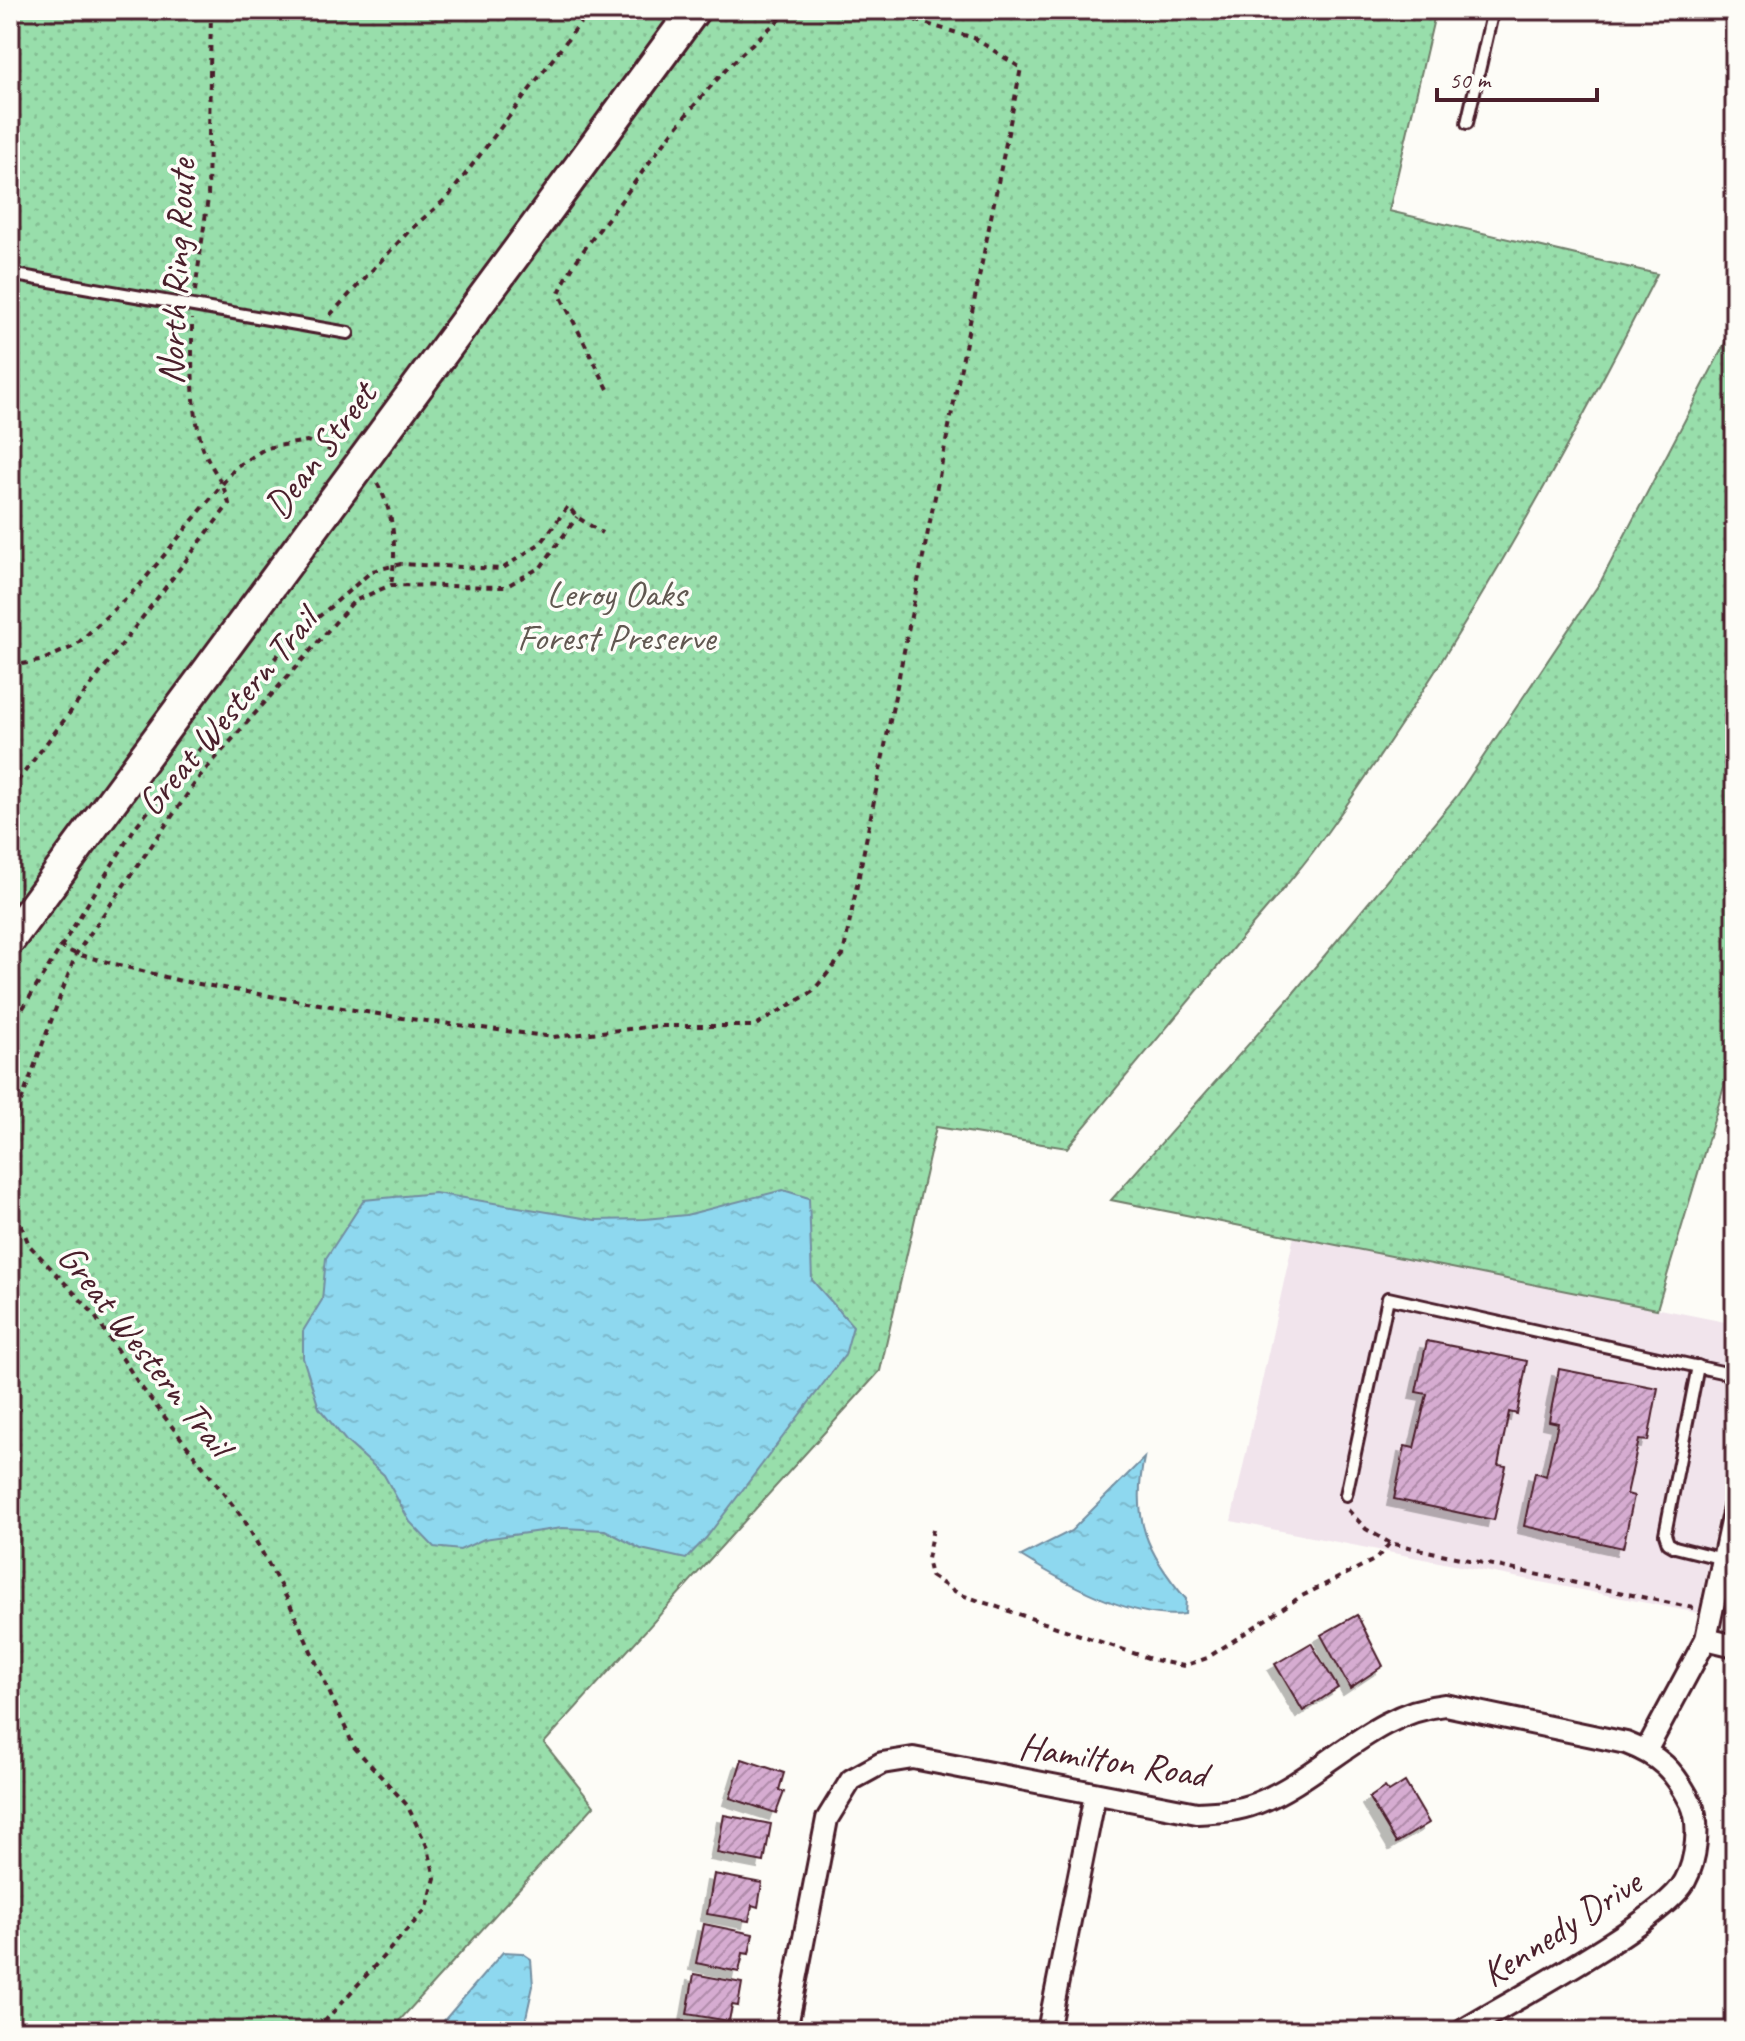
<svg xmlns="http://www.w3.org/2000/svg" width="1745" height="2041" font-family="Caveat,sans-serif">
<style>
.built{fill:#f1e4ec}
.park{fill:url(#park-dots);stroke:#717e6b;stroke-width:2}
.water{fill:url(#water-ripples);stroke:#738ea1;stroke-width:2}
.building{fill:url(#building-hatch);stroke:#4a1f2b;stroke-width:2;filter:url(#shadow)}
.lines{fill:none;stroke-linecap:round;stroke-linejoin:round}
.lane-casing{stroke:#4a1f2b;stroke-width:16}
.street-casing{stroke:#4a1f2b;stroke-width:26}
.secondary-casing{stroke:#4a1f2b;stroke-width:36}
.path{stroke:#4a1f2b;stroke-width:4;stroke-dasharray:6 6;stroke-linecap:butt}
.lane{stroke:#fdfcf7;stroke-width:10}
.street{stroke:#fdfcf7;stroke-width:20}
.secondary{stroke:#fdfcf7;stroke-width:30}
.labels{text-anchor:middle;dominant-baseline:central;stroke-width:7;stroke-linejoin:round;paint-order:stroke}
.street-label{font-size:38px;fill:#4a1f2b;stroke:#fdfcf7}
.park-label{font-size:38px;fill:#615851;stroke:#fdfcf7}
</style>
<defs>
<pattern id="park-dots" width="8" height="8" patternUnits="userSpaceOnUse" patternTransform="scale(2)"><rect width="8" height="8" fill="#98deab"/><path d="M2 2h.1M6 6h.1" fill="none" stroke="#84be93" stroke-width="1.8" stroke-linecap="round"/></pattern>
<pattern id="water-ripples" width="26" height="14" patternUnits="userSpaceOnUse" patternTransform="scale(2)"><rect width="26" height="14" fill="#8ed8ef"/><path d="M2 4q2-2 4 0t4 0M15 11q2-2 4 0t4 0" fill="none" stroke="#7cb9cd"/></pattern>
<pattern id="building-hatch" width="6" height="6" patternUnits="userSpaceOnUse" patternTransform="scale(2)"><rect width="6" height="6" fill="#d6acd1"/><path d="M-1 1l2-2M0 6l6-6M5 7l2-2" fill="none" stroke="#b08baa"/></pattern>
<filter id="shadow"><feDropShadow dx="-7" dy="7" stdDeviation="0" flood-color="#0004"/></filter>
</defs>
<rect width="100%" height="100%" fill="#fdfcf7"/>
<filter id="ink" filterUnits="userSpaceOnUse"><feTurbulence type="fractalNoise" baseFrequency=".0125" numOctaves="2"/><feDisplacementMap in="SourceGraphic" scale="16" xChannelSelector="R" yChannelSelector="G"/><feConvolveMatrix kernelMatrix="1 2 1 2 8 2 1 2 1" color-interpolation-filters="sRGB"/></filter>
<g filter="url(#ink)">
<!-- built -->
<polygon class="built" points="1294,1236 1735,1324 1735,1436 1698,1613 1231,1521"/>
<!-- park -->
<g class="park">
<path d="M10 10H1436L1389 211 1657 274C1557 471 1448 666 1318 845 1292 881 1261 914 1233 948 1177 1015 1122 1081 1067 1148L936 1127 880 1371 544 1743 594 1806 390 2031H10Z"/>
<polygon points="1735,324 1735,1050 1657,1309 1111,1200 1291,996 1457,796 1601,581"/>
</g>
<!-- water -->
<g class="water">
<polygon points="783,1190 809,1198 812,1280 853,1326 845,1355 706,1538 686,1559 641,1549 605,1530 562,1528 484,1539 460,1550 434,1547 410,1522 384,1475 346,1441 319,1408 303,1358 303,1331 322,1300 326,1258 364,1200 435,1193 595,1220 645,1219 686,1215"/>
<path d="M1144 1458C1131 1519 1147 1553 1186 1599L1185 1614C1134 1621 1063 1582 1021 1556L1071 1531Z"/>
<polygon points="503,1952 522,1953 531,1959 533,1986 523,2031 435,2031"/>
</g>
<!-- building -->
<g class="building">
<polygon points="1427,1341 1527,1361 1517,1414 1509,1412 1498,1465 1506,1466 1494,1520 1394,1499 1405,1446 1414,1448 1427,1394 1416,1392"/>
<polygon points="1559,1369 1658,1388 1648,1441 1639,1440 1627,1494 1634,1496 1623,1548 1524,1526 1535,1472 1546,1476 1558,1423 1549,1421"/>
<polygon points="1357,1615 1383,1666 1350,1688 1321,1635"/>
<polygon points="1311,1643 1338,1688 1303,1711 1275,1664"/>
<polygon points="742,1759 784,1773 779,1790 784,1792 776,1813 730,1798"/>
<polygon points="1405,1782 1429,1823 1396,1843 1369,1798 1385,1787 1389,1792"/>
<polygon points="724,1815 771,1824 764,1862 717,1853"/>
<polygon points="714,1874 762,1883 758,1907 752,1905 749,1921 707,1914"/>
<polygon points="704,1924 753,1934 749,1954 743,1953 739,1972 696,1963"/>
<polygon points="694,1974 742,1983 738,2006 732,2005 729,2021 687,2014"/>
<polygon points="684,2023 723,2031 683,2031"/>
</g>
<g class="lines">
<!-- lane casing -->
<g class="lane-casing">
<g id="lane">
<polyline points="1467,123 1493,10"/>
<polyline points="10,274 348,333"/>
<polyline points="1698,1366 1665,1534 1668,1543 1675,1547 1723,1559"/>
<polyline points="1346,1495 1388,1298 1735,1375"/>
</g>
</g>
<!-- street casing -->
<g class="street-casing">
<g id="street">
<polyline points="1706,1639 1735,1646"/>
<polyline points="1646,1751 1706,1639 1735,1503"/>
<path d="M786 2031 827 1819 851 1780 882 1763 913 1758 1197 1813C1218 1812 1237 1811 1257 1803 1323 1777 1372 1712 1445 1705L1626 1743C1660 1756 1674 1770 1691 1803 1701 1824 1696 1861 1685 1881 1665 1920 1508 2003 1462 2031"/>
<polyline points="1048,2031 1095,1795"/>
</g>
</g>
<!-- secondary casing -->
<g class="secondary-casing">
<path id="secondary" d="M10 939C237 628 468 321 694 10"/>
</g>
<!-- path -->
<g class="path">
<polyline points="195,291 208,198 211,10"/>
<polyline points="330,315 409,231 448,197 590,10"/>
<path d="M608 389 559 293C575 256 601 229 624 197 674 128 724 62 792 10"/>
<path d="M377 483C395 514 397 550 391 585"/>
<polyline points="10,666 40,661 75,646 139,586 237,466 266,448 307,441 337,453"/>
<path d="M10 791 229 504C224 481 207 464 201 442 191 401 192 361 192 319"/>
<polyline points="59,946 76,954 181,981 402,1018 553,1037 658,1026 754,1026 812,992 843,955 1021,68 974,38 881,10"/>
<polyline points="10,1029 136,826 286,645 372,571 401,564 502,569 542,542 568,506 577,517 602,533"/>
<polyline points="1348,1510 1366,1529 1390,1543"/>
<polyline points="933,1529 927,1559 931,1576 959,1594 1154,1660 1184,1666 1207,1658 1300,1597 1376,1559 1390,1543 1693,1608"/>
<polyline points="316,2031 427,1908 435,1878 428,1848 407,1805 354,1747 288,1600 245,1521 139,1384 93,1313 29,1245 11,1199 11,1129 76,954 200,776 354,601 391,585 505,587 541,567 577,517"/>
<polyline points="1721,2031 1735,2020"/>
</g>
<!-- lane -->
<use href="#lane" class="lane"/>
<!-- street -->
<use href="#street" class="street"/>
<!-- secondary -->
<use href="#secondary" class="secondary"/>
</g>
</g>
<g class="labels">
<!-- street labels -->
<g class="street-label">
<text transform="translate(176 272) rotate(-87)">North Ring Route</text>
<text transform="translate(320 450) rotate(-53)">Dean Street</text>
<text transform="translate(227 712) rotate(-50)">Great Western Trail</text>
<text transform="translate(145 1350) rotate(52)">Great Western Trail</text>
<text transform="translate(1113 1760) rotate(9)">Hamilton Road</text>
<text transform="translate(1561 1928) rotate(-33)">Kennedy Drive</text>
</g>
<!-- park labels -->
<g class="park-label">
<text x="616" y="593">Leroy Oaks<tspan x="616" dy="44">Forest Preserve</tspan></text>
</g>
</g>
<!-- margin -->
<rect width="1745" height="2041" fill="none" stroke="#fdfcf7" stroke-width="40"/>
<rect x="20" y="20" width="1705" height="2001" fill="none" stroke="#4a1f2b" stroke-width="3" filter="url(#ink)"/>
<!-- scale -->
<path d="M1437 88v12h160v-12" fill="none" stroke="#4a1f2b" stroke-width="4"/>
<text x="1449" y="88" font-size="24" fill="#4a1f2b" stroke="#fdfcf7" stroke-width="6" paint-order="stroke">50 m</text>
</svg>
